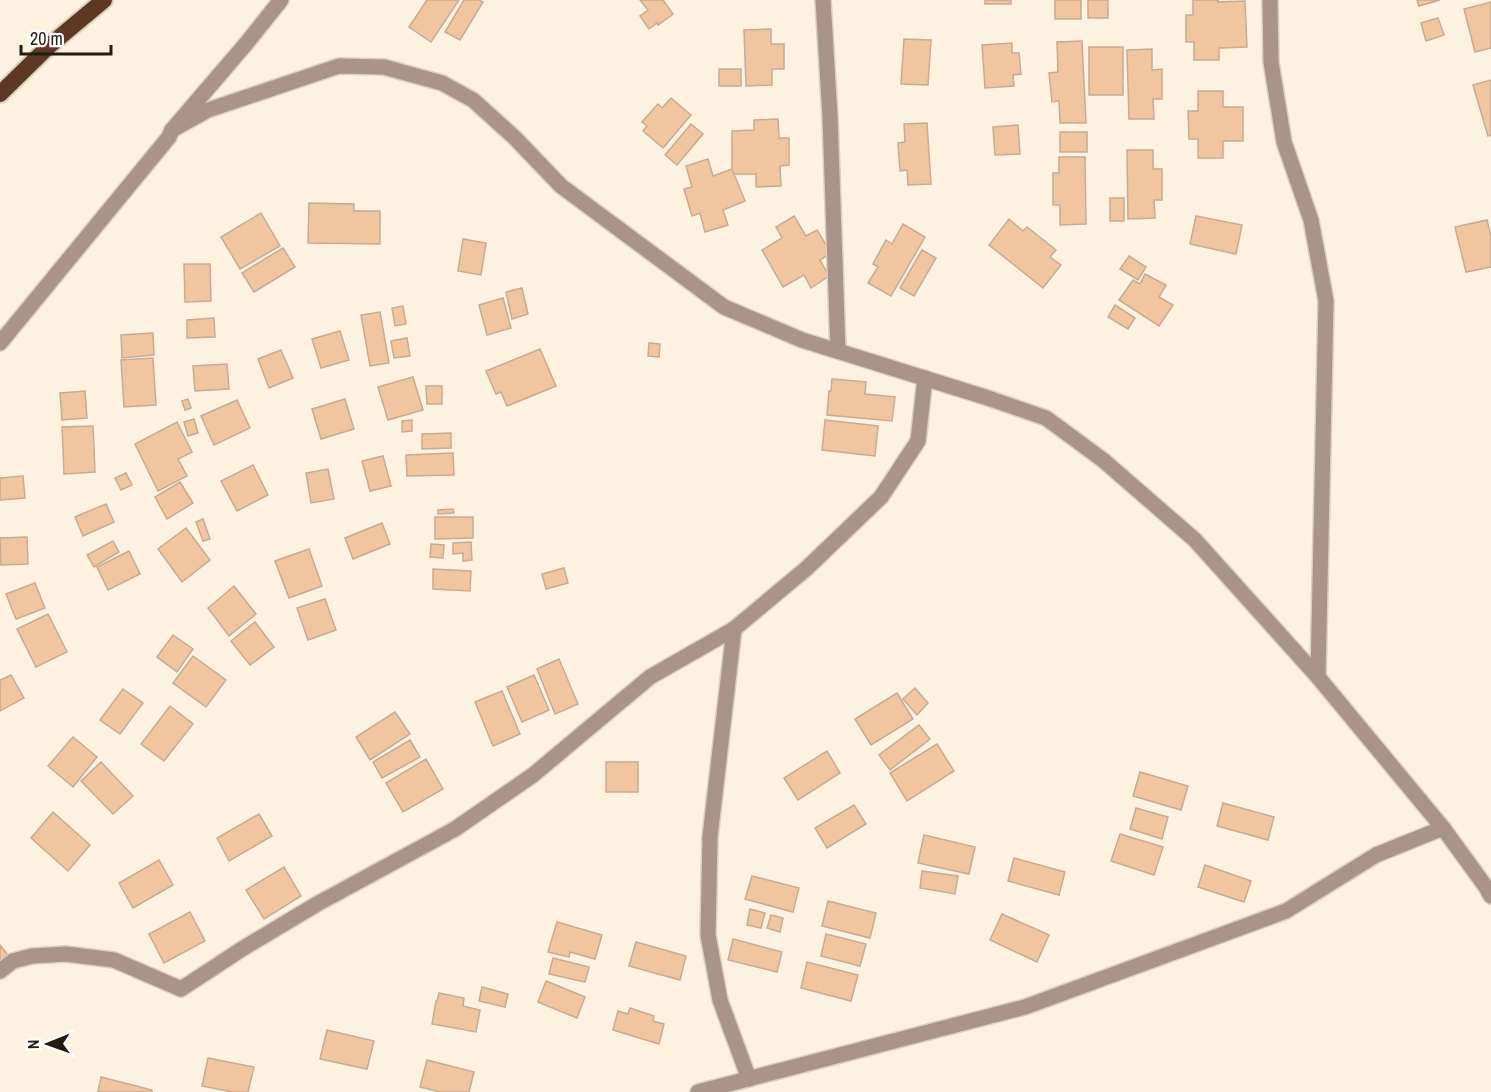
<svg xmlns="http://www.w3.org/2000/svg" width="1491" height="1092" font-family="'Archivo Narrow',sans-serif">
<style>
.building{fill:#f0c5a0;stroke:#c7ab94;stroke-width:1.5}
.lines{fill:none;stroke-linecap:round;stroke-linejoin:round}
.minor-casing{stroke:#d9d0be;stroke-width:18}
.trunk-casing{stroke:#d9d0be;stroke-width:20}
.minor{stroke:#aa9388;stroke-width:15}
.trunk{stroke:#5e3824;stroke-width:16}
</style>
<rect width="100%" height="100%" fill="#fcf2df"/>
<!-- building -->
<g class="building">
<polygon points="427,0 459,0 431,42 409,27"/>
<polygon points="464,0 479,0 483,2 460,40 445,32"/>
<polygon points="640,0 663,0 673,14 658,25 657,23 649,29 640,16 648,10"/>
<rect x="985" y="0" width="26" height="4"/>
<rect x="1055" y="0" width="26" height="19"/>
<rect x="1088" y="0" width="20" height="18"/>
<polygon points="1193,0 1218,0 1218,2 1245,1 1247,47 1219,48 1219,60 1194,60 1194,42 1186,42 1186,15 1193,15"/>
<polygon points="1417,0 1440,0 1419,6"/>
<polygon points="1491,2 1491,48 1475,52 1464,9"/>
<polygon points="1438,18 1444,35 1426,41 1421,23"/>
<polygon points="771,29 771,44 784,44 784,69 772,69 772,85 746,86 744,30"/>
<polygon points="904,39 931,40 928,85 901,84"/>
<polygon points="1082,41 1086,123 1060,123 1059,101 1052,102 1049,73 1058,72 1057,42"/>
<polygon points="1012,43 1012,53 1019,53 1021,74 1013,75 1014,86 985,88 982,45"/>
<rect x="1089" y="47" width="34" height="48"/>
<polygon points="1152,49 1152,70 1162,69 1162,99 1153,99 1154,119 1129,119 1127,50"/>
<rect x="719" y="69" width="22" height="17"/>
<polygon points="1491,80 1491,135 1488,136 1473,85"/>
<polygon points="1198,91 1223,91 1223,107 1243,107 1243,141 1223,141 1223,158 1198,158 1198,139 1189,139 1188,111 1198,111"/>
<polygon points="671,98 691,115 663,148 643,131 647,126 642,122 658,104 662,108"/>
<polygon points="778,119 779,138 789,138 789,165 780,166 781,186 756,187 756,174 732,174 732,131 754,130 754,120"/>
<polygon points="927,123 931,184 908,185 907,170 900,171 898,143 905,142 904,124"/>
<polygon points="691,124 703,134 677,165 665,155"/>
<polygon points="1018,125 1020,154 995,155 993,127"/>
<rect x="1060" y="132" width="27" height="20"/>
<polygon points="1127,150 1153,150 1153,169 1162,169 1162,200 1154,200 1155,218 1128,219"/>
<polygon points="1059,157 1085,157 1086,224 1060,225 1060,205 1053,205 1053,173 1059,173"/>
<polygon points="708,159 713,176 732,169 745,201 723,210 728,225 705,232 700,213 692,216 684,189 692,187 686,166"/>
<rect x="1110" y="198" width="14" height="23"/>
<polygon points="309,203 354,204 354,211 380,211 380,244 308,243"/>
<polygon points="261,213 280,246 240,269 221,237"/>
<polygon points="794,216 806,236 817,230 831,253 820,260 829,276 811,288 804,275 783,287 762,250 782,238 776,227"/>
<polygon points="1196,216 1242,225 1236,254 1190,244"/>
<polygon points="1009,219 1023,231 1027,227 1056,250 1050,257 1061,265 1043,288 989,245"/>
<polygon points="1487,220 1491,236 1491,267 1466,272 1455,227"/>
<polygon points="903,224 925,237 891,296 868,283 878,267 873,264 886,240 892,244"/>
<polygon points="463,239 486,243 481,275 458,271"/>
<polygon points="283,248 295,267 254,292 242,273"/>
<polygon points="922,250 936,258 914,296 900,288"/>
<polygon points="1129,256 1146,267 1138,280 1120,269"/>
<polygon points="184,264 210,264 211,301 185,302"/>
<polygon points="1145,274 1166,285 1159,297 1173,305 1159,326 1119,300 1133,280 1140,284"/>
<polygon points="522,288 528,314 512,319 506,292"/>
<polygon points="503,298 511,328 487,335 479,305"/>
<polygon points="1115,305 1135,318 1128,329 1108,317"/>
<polygon points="403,306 406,324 395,326 392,308"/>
<polygon points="380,312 389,363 370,366 361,315"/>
<polygon points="214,318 215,337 187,338 187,320"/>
<polygon points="340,331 349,360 321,368 312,339"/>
<polygon points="153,333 154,355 122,358 121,335"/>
<polygon points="407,338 410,356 394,358 391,341"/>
<polygon points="649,343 660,344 659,357 648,356"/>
<polygon points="540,349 556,386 507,406 501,392 496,394 486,371"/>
<polygon points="281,350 293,378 269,388 258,359"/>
<polygon points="153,358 156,405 124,407 121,360"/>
<polygon points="227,364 229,389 195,391 193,366"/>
<polygon points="413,377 423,410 388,420 378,387"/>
<polygon points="832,379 866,382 865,394 895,397 892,421 827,415 829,391 831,391"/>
<polygon points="426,386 442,386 442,404 427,404"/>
<polygon points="85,391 87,418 62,420 60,393"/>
<polygon points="188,399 191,408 185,410 182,401"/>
<polygon points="345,399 354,429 321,439 312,409"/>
<polygon points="237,400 250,428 214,445 201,416"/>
<polygon points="194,419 198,433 188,436 184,422"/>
<polygon points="412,420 412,431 402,432 402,421"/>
<polygon points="825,420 878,426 875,456 822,450"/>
<polygon points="177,422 192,452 178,459 187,476 158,491 135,444"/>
<polygon points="93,426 95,472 64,474 62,427"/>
<polygon points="451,433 451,448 422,449 422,434"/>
<polygon points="453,453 454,475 407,476 406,455"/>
<polygon points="383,456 391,486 370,491 362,461"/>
<polygon points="253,465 268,495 237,511 221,481"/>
<polygon points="328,469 334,499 311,503 306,473"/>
<polygon points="126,473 132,485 121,490 115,478"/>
<polygon points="23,476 25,498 0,500 0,478"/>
<polygon points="180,482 193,503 167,519 155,497"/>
<polygon points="106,504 114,522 83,536 75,517"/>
<polygon points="453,509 454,513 438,514 438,510"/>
<polygon points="435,517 473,517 473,538 435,539"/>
<polygon points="203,519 210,539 203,541 196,522"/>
<polygon points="382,523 390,544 353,559 345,538"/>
<polygon points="186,528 210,560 182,582 158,549"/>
<polygon points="27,537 28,564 1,565 0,538"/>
<polygon points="113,541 119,552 94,567 87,555"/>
<polygon points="471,542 472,560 463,561 463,553 453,554 453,543"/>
<polygon points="431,544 444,545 443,558 430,557"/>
<polygon points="309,549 322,586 289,598 275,561"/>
<polygon points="129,551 140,574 108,590 97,567"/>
<polygon points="564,568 568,583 546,589 542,574"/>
<polygon points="433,569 471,571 470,591 433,589"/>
<polygon points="35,583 45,608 16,619 6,594"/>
<polygon points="234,586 256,614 229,636 208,608"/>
<polygon points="325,599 336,630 308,640 297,608"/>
<polygon points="48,614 67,652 36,667 17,629"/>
<polygon points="255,622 274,647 250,665 231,641"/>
<polygon points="173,635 193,649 177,672 157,657"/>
<polygon points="193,656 226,680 206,707 173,683"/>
<polygon points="559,659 578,704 555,714 537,669"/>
<polygon points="11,675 24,698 0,711 0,680"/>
<polygon points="534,675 549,710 522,722 507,687"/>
<polygon points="915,688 928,703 917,715 903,699"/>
<polygon points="123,689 143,703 120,734 100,720"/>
<polygon points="502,691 520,734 493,746 475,702"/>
<polygon points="897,693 913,719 871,745 855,719"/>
<polygon points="170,706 193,724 164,761 141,744"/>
<polygon points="395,712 410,734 370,760 356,737"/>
<polygon points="919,725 930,739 890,770 879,755"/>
<polygon points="73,737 97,757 73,787 48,766"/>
<polygon points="410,740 420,757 382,778 373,762"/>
<polygon points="937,744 954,771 907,801 890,773"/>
<polygon points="827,751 840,773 798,800 784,778"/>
<polygon points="426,759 443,789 403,812 386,783"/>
<polygon points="101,762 133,796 113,814 81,781"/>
<rect x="606" y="762" width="32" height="30"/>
<polygon points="1140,772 1188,786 1181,810 1133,796"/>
<polygon points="1223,803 1274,817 1268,840 1217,826"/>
<polygon points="854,805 866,824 827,848 815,828"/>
<polygon points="1136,808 1168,817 1162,839 1130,829"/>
<polygon points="53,812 90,845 68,871 31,838"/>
<polygon points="259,814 272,836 229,861 217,838"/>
<polygon points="1120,834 1163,847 1154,875 1111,861"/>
<polygon points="924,835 975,847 969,874 918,863"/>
<polygon points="1014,858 1065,872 1059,895 1008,881"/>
<polygon points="159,860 173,885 133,908 119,883"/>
<polygon points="1205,865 1251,881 1244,902 1198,887"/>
<polygon points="284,867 301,896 264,919 246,890"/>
<polygon points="922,871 958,876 955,894 920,888"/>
<polygon points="752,876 799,888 793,912 745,899"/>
<polygon points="828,901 876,913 870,938 822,926"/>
<polygon points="750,909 765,913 761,928 747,925"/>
<polygon points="190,912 205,941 164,963 149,934"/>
<polygon points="1002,914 1049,935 1037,962 990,940"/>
<polygon points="771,915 783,918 780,932 767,928"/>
<polygon points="557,922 602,935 595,959 570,952 569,957 548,952"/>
<polygon points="826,934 866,944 860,966 821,956"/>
<polygon points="733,939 782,952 777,972 728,960"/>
<polygon points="636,942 686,956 680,980 629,966"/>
<polygon points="0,945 8,955 0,961"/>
<polygon points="553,958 589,967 585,982 549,974"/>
<polygon points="807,962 858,975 851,1001 801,988"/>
<polygon points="546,981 585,997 577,1018 538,1002"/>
<polygon points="482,987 508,994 505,1007 479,1001"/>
<polygon points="439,993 464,998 463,1006 480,1010 476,1032 432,1024 436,1001 437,1001"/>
<polygon points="630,1008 654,1016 653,1021 664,1024 659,1044 613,1030 618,1011 628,1014"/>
<polygon points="327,1030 374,1041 367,1069 320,1059"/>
<polygon points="208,1058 254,1067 248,1092 232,1092 202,1086"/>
<polygon points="427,1060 474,1072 469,1092 440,1092 420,1087"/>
<polygon points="101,1077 152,1090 152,1092 98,1092"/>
</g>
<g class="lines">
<!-- minor casing -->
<g class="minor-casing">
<g id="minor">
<polyline points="823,0 830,117 838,351"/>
<polyline points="1270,0 1271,62 1284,142 1311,220 1326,301 1318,677"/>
<polyline points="172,130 208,110 339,66 384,67 442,83 473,100 515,138 561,186 724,307 802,340 985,397 1046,418 1103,460 1195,540 1318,677 1443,828 1486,887 1491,896"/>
<polyline points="0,343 169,137 172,130 245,45 281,0"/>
<polyline points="734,629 710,837 708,935 720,1000 749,1079"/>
<polyline points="0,971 13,961 32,956 66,954 114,960 181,989 242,949 317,904 455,829 533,775 650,677 734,629 807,568 881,497 918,441 925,378"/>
<polyline points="698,1092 1025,1007 1286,911 1376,855 1443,828"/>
</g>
</g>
<!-- trunk casing -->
<g class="trunk-casing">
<polyline id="trunk" points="0,94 49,46 104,0"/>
</g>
<!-- minor -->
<use href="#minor" class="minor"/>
<!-- trunk -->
<use href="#trunk" class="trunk"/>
</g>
<!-- north arrow -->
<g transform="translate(48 1044) rotate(269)" stroke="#ffffff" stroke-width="4.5" paint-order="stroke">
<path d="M0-4.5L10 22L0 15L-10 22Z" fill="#231d11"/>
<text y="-9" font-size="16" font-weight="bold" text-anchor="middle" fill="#231d11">N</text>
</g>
<!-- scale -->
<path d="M21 45v9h90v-9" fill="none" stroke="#231d11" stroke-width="3"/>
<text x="30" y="45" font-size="18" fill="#231d11" stroke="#ffffff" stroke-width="4.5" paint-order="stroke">20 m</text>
</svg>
